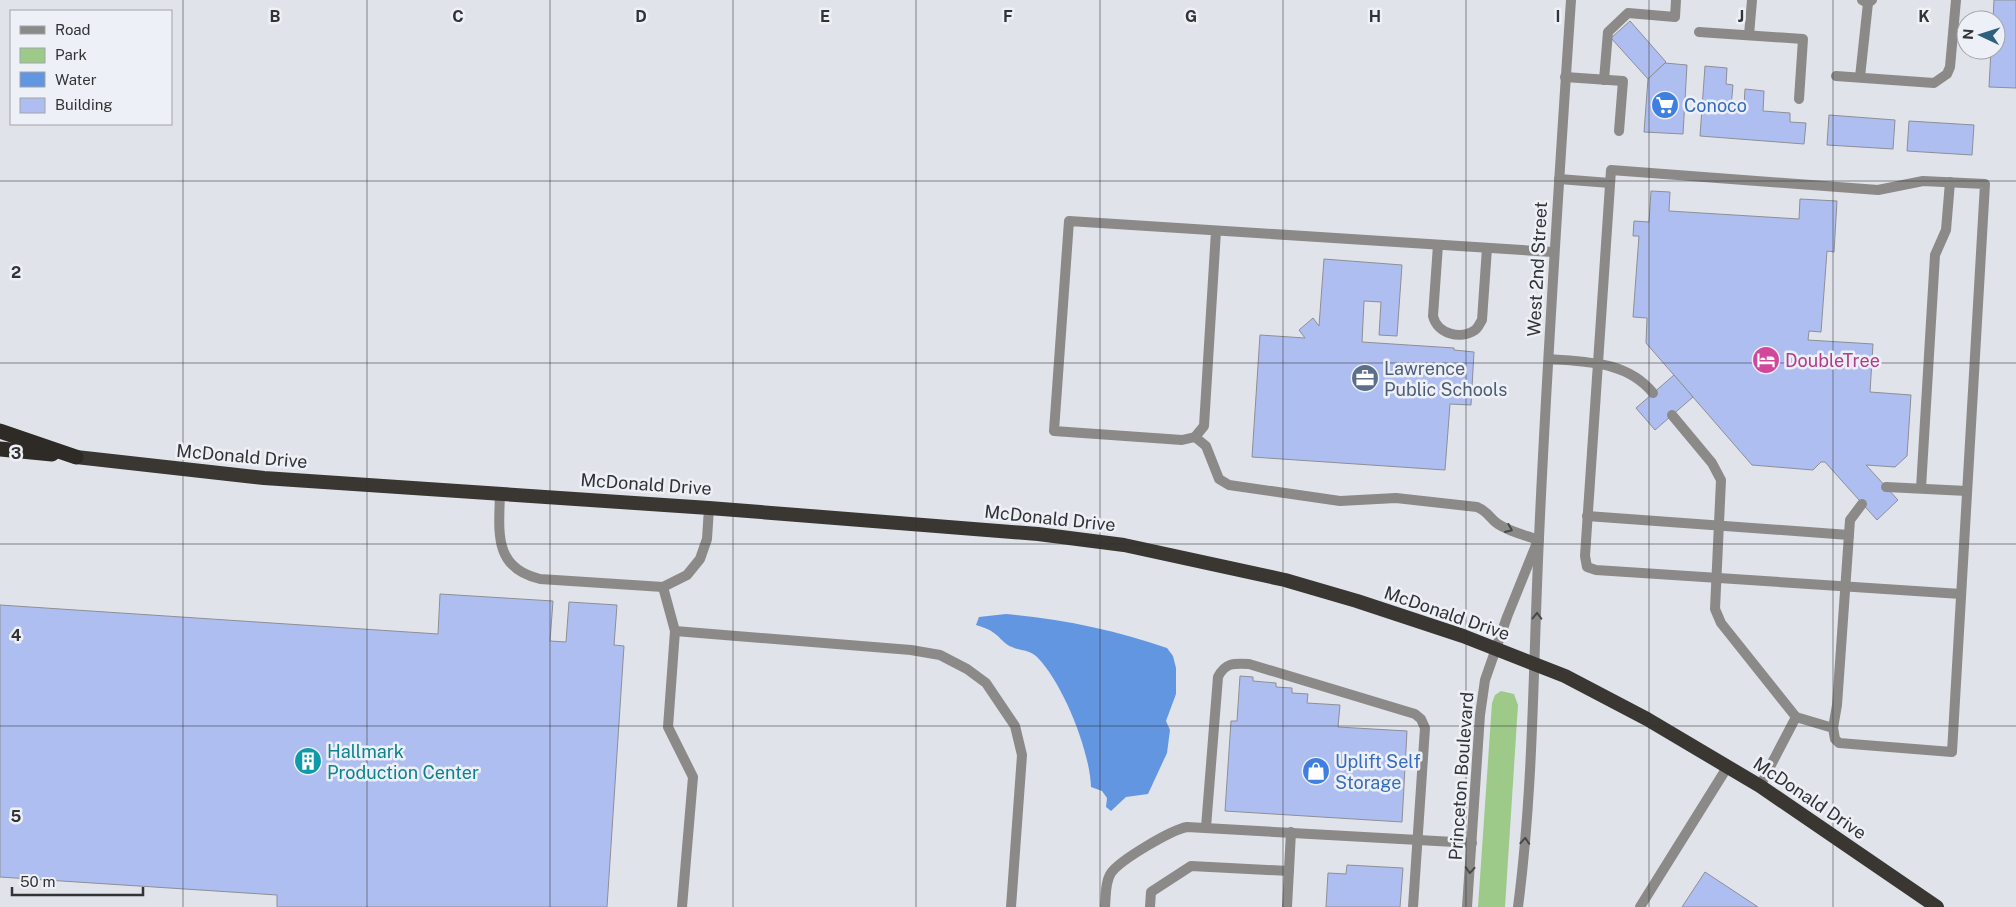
<svg xmlns="http://www.w3.org/2000/svg" width="2016" height="907" font-family="'Public Sans',sans-serif">
<style>
.green{fill:#9dca88}
.water{fill:#6396e1}
.building{fill:#afbef1;stroke:#8d8f95}
.lines{fill:none;stroke-linecap:round;stroke-linejoin:round}
.service{stroke:#8c8a88;stroke-width:10}
.minor{stroke:#8c8a88;stroke-width:10}
.tertiary{stroke:#8c8a88;stroke-width:10}
.trunk{stroke:#3a3733;stroke-width:14}
.motorway{stroke:#2e2b27;stroke-width:15}
.oneway{stroke:#48494a}
.grid{fill:none;stroke:#323335;stroke-width:1;stroke-opacity:0.55}
.labels{text-anchor:middle;dominant-baseline:central;stroke-width:5;stroke-linejoin:round;paint-order:stroke}
.shop-label{font-size:18px;fill:#366cbe;stroke:#eef0f7;text-anchor:start}
.street-label{font-size:18px;fill:#323335;stroke:#eef0f7}
.hotel-label{font-size:18px;fill:#b23c85;stroke:#eef0f7;text-anchor:start}
.service-label{font-size:18px;fill:#4e5e75;stroke:#eef0f7;text-anchor:start}
.culture-label{font-size:18px;fill:#0d838f;stroke:#eef0f7;text-anchor:start}
.grid-label{font-size:16px;text-anchor:middle;font-weight:bold;fill:#323335;stroke:#eef0f7;stroke-width:5;stroke-linejoin:round;paint-order:stroke}
</style>
<rect width="100%" height="100%" fill="#e0e3e9"/>
<!-- green -->
<polygon class="green" points="1501,691 1514,694 1518,705 1505,907 1478,907 1492,703 1495,695"/>
<!-- water -->
<path class="water" d="M1006 614C1062 619 1115 630 1167 648L1173 656 1176 668V694L1166 721 1170 730 1167 753 1148 794 1126 797 1111 811 1106 807 1107 798 1102 791 1091 787C1090 751 1063 683 1037 657 1030 650 1020 651 1012 647 1005 645 1000 637 994 633 989 629 982 627 976 625L979 617Z"/>
<!-- building -->
<g class="building">
<polygon points="1994,0 2016,0 2016,88 1989,87 1991,50 1996,50 1996,20 1993,20"/>
<polygon points="1630,21 1666,62 1648,79 1611,38"/>
<polygon points="1665,63 1687,65 1683,134 1644,132 1648,79"/>
<polygon points="1705,66 1727,68 1726,84 1733,85 1731,107 1744,107 1745,89 1764,91 1763,111 1790,113 1790,122 1806,123 1804,144 1700,136"/>
<polygon points="1829,115 1895,120 1893,149 1827,145"/>
<polygon points="1909,121 1974,125 1972,155 1907,151"/>
<polygon points="1651,191 1670,192 1669,211 1799,219 1800,199 1837,201 1834,252 1827,251 1821,332 1809,331 1808,340 1873,344 1870,392 1911,395 1907,456 1895,467 1866,465 1898,500 1877,520 1825,462 1821,462 1813,470 1752,465 1646,343 1647,318 1633,317 1639,236 1633,236 1634,221 1649,222"/>
<polygon points="1324,259 1402,265 1397,336 1379,335 1381,302 1364,301 1362,342 1454,348 1454,350 1474,352 1471,405 1450,404 1445,470 1252,457 1260,335 1305,338 1299,330 1313,318 1319,326"/>
<polygon points="1674,375 1693,397 1655,430 1636,408"/>
<polygon points="440,594 553,601 550,641 566,642 569,602 617,605 614,645 624,646 607,907 277,907 277,895 0,877 0,605 438,634"/>
<polygon points="1240,676 1253,677 1253,681 1276,683 1276,687 1292,688 1292,693 1308,694 1307,703 1340,705 1338,727 1407,731 1402,822 1225,811 1231,721 1237,721"/>
<polygon points="1347,865 1403,868 1400,907 1326,907 1328,873 1346,874"/>
<polygon points="1705,872 1758,907 1682,907"/>
</g>
<g class="lines">
<!-- service -->
<g class="service">
<polyline points="1699,32 1803,39 1799,99"/>
<polyline points="1749,35 1752,0"/>
<polyline points="1836,76 1934,83 1947,74 1950,67 1956,0"/>
<polyline points="1565,77 1623,81 1619,131"/>
<polyline points="1860,77 1868,3 1872,0"/>
<polyline points="1604,80 1608,32 1628,13 1675,17 1676,0"/>
<polyline points="1559,179 1610,183"/>
<polyline points="1216,231 1204,426 1195,437 1182,440 1054,431 1069,221 1553,252"/>
<path d="M1438 245 1433 316C1437 334 1461 340 1475 330 1478 328 1480 323 1482 320L1487 248"/>
<path d="M1549 359C1587 362 1627 361 1653 393"/>
<polyline points="1672,415 1712,463 1721,480 1715,609 1721,623 1796,717 1760,786"/>
<path d="M1195 437 1206 446 1219 479 1229 485 1340 501 1396 498 1477 507C1488 511 1489 518 1498 524 1510 532 1525 535 1539 540"/>
<polyline points="1886,487 1967,491"/>
<polyline points="1921,488 1935,255 1946,230 1950,182"/>
<path d="M500 493C499 532 493 568 540 579L663 587 687 575 700 559 707 539 709 508"/>
<polyline points="1587,516 1849,535"/>
<polyline points="663,587 675,631 668,727 693,777 682,907"/>
<polyline points="675,631 911,650 940,655 967,669 986,683 1015,726 1022,755 1011,907"/>
<polyline points="1796,717 1833,728 1835,739 1839,743 1952,752 1985,184 1923,181 1878,190 1611,170 1585,556 1587,567 1596,570 1961,594"/>
<polyline points="1833,728 1837,705 1850,520 1862,504"/>
<path d="M1206 827 1218 677C1225 663 1233 663 1249 664L1415 714 1421 719 1425 728 1413 907"/>
<path d="M1105 907C1106 896 1105 882 1111 873 1120 860 1171 830 1187 827L1472 843"/>
<polyline points="1150,907 1151,892 1191,866 1289,871"/>
<polyline points="1287,907 1291,832"/>
<polyline points="1640,907 1728,766"/>
</g>
<!-- minor -->
<polyline class="minor" points="1862,0 1868,3"/>
<!-- tertiary -->
<g class="tertiary">
<polyline points="1467,907 1480,715 1485,680 1507,617 1536,545"/>
<path d="M1518 907C1534 785 1533 661 1539 538 1547 358 1559 179 1571 0"/>
</g>
<!-- trunk -->
<polyline class="trunk" points="76,457 264,478 709,508 1038,534 1124,545 1285,580 1357,601 1463,636 1565,676 1647,719 1760,786 1937,907"/>
<!-- motorway -->
<g class="motorway">
<polyline points="0,431 76,457"/>
<polyline points="0,449 52,454"/>
</g>
</g>
<!-- one-way arrows -->
<defs><path id="oneway-chevron" d="M-2-3.5L2.5 0L-2 3.5" fill="none" stroke-width="1.6" stroke-linecap="round" stroke-linejoin="round" transform="scale(1.25)"/></defs>
<g class="oneway">
<use href="#oneway-chevron" transform="translate(1509 529) rotate(23)"/>
<use href="#oneway-chevron" transform="translate(1537 616) rotate(-89)"/>
<use href="#oneway-chevron" transform="translate(1525 841) rotate(-86)"/>
<use href="#oneway-chevron" transform="translate(1470 870) rotate(94)"/>
</g>
<!-- grid -->
<path class="grid" d="M183 0V907M367 0V907M550 0V907M733 0V907M916 0V907M1100 0V907M1283 0V907M1466 0V907M1649 0V907M1833 0V907M0 181H2016M0 363H2016M0 544H2016M0 726H2016"/>
<!-- icons -->
<defs>
<g id="supermarket-disc" transform="scale(1.4375)"><circle r="9.5" fill="#3f7fe0" stroke="#eef0f7"/><path d="M-6-5.5h2.5l.6 2H6L4.5 2H-2.5L-4.4-4H-6ZM-1.5 3.2a1.3 1.3 0 1 0 .1 0ZM3 3.2a1.3 1.3 0 1 0 .1 0Z" fill="#fff"/></g>
<g id="hotel-disc" transform="scale(1.4375)"><circle r="9.5" fill="#d1479c" stroke="#eef0f7"/><path d="M-6-4.5h1.5V1H6V5H4.5V3h-9V5H-6ZM-4 0a1.8 1.8 0 1 1 3.6 0ZM.5 0V-2.5h3Q6-2.5 6 0Z" fill="#fff"/></g>
<g id="office-disc" transform="scale(1.4375)"><circle r="9.5" fill="#5c6f8a" stroke="#eef0f7"/><path d="M-6-3h4V-5.5h4V-3h4V5H-6ZM-1-4.5V-3h2v-1.5ZM-6 0V1H6V0Z" fill="#fff"/></g>
<g id="building-disc" transform="scale(1.4375)"><circle r="9.5" fill="#0f9aa8" stroke="#eef0f7"/><path d="M-4-6H4V6H1V3H-1V6H-4ZM-2.5-4.3h1.7v1.8h-1.7ZM.8-4.3h1.7v1.8H.8ZM-2.5-1h1.7V.8h-1.7ZM.8-1h1.7V.8H.8Z" fill="#fff"/></g>
<g id="shop-disc" transform="scale(1.4375)"><circle r="9.5" fill="#3f7fe0" stroke="#eef0f7"/><path d="M-5-2.5h2.3a2.7 3.5 0 0 1 5.4 0H5L5.5 6h-11ZM-1.5-2.5h3a1.5 2.3 0 0 0-3 0Z" fill="#fff"/></g>
</defs>
<g fill-rule="evenodd">
<use href="#supermarket-disc" x="1665" y="105"/>
<use href="#hotel-disc" x="1766" y="360"/>
<use href="#office-disc" x="1365" y="378"/>
<use href="#building-disc" x="308" y="761"/>
<use href="#shop-disc" x="1316" y="771"/>
</g>
<g class="labels">
<!-- shop labels -->
<g class="shop-label">
<text x="1684" y="105">Conoco</text>
<text x="1335" y="761">Uplift Self<tspan x="1335" dy="21">Storage</tspan></text>
</g>
<!-- street labels -->
<g class="street-label">
<text transform="translate(1537 269) rotate(-87)">West 2nd Street</text>
<text transform="translate(242 456) rotate(5)">McDonald Drive</text>
<text transform="translate(646 484) rotate(4)">McDonald Drive</text>
<text transform="translate(1050 518) rotate(6)">McDonald Drive</text>
<text transform="translate(1447 613) rotate(19)">McDonald Drive</text>
<text transform="translate(1461 776) rotate(-86)">Princeton Boulevard</text>
<text transform="translate(1810 798) rotate(34)">McDonald Drive</text>
</g>
<!-- hotel labels -->
<g class="hotel-label">
<text x="1785" y="360">DoubleTree</text>
</g>
<!-- service labels -->
<g class="service-label">
<text x="1384" y="368">Lawrence<tspan x="1384" dy="21">Public Schools</tspan></text>
</g>
<!-- culture labels -->
<g class="culture-label">
<text x="327" y="751">Hallmark<tspan x="327" dy="21">Production Center</tspan></text>
</g>
</g>
<g class="grid-label">
<text x="275" y="22">B</text>
<text x="458" y="22">C</text>
<text x="641" y="22">D</text>
<text x="825" y="22">E</text>
<text x="1008" y="22">F</text>
<text x="1191" y="22">G</text>
<text x="1375" y="22">H</text>
<text x="1558" y="22">I</text>
<text x="1741" y="22">J</text>
<text x="1924" y="22">K</text>
<text x="16" y="278">2</text>
<text x="16" y="459">3</text>
<text x="16" y="641">4</text>
<text x="16" y="822">5</text>
</g>
<!-- legend -->
<rect x="10" y="10" width="162" height="115" fill="#eef0f7" stroke="#a3a4a9"/>
<rect x="20" y="26" width="25" height="8" fill="#8c8a88" stroke="#a3a4a9"/>
<text x="55" y="35" font-size="15" fill="#323335">Road</text>
<rect x="20" y="48" width="25" height="15" fill="#9dca88" stroke="#a3a4a9"/>
<text x="55" y="60" font-size="15" fill="#323335">Park</text>
<rect x="20" y="72" width="25" height="15" fill="#6396e1" stroke="#a3a4a9"/>
<text x="55" y="85" font-size="15" fill="#323335">Water</text>
<rect x="20" y="98" width="25" height="15" fill="#afbef1" stroke="#a3a4a9"/>
<text x="55" y="110" font-size="15" fill="#323335">Building</text>
<!-- north arrow -->
<g transform="translate(1981 35) rotate(274)"><circle r="24" fill="#eef0f7" stroke="#a3a4a9"/>
<path d="M0-4L9 19L0 12L-9 19Z" fill="#2d617d"/>
<text y="-8" font-size="14" font-weight="bold" text-anchor="middle" fill="#323335">N</text>
</g>
<!-- scale -->
<path d="M12 887v8h131v-8" fill="none" stroke="#323335" stroke-width="2.5"/>
<text x="20" y="887" font-size="15" fill="#323335" stroke="#eef0f7" stroke-width="4" paint-order="stroke">50 m</text>
</svg>
